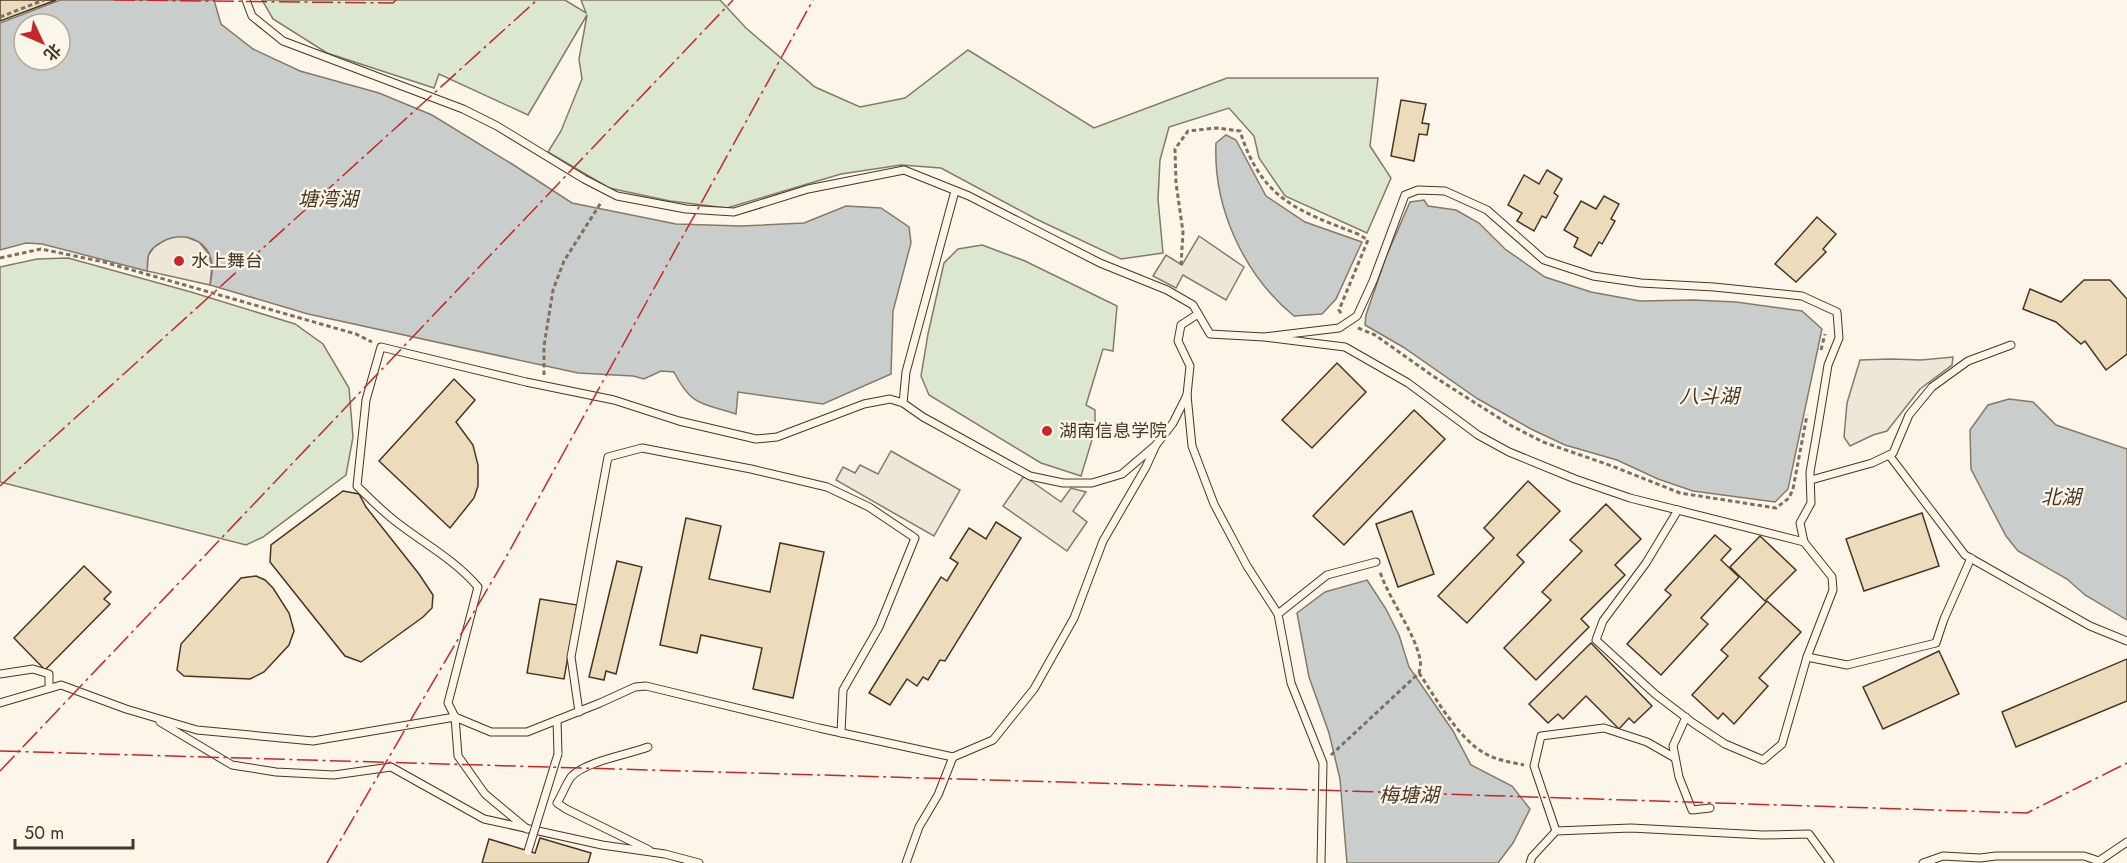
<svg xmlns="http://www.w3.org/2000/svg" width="2127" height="863" font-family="Jost,'Noto Sans SC',sans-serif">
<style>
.green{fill:#dce7d0;stroke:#887966;stroke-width:1.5}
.parking{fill:#ede7d9;stroke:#887966;stroke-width:1.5}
.water{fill:#c9cecd;stroke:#887966;stroke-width:1.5;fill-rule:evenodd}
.building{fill:#ecdcbc;stroke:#4a3520;stroke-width:1.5}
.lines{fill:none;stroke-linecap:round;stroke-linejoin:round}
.service-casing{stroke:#4a3520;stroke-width:9}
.path{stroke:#7f6f5c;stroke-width:3;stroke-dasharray:4.5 3;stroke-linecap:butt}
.service{stroke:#fbf6e9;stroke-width:7}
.service-bridge-casing{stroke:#4a3520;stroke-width:9;stroke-linecap:butt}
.service-bridge{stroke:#fbf6e9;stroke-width:7}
.power{stroke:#c62828;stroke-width:1.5;stroke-dasharray:21 4.5 3 4.5;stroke-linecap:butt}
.poi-dot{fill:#c62828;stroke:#fbf6e9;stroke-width:2}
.labels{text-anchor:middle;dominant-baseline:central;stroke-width:4.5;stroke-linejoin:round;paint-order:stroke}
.poi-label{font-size:18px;fill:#4a3520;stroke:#fbf6e9;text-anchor:start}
.water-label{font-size:20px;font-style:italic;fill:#4a3520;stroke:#fbf6e9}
</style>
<rect width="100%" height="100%" fill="#fbf6e9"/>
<!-- green -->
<g class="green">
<polygon points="262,0 565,0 586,13 581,0 720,0 746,28 815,87 860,107 905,98 968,50 1094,128 1227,78 1378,78 1370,146 1391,178 1367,233 1285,196 1259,158 1254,136 1229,108 1169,127 1160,160 1158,199 1163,253 1121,259 1036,219 941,168 901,165 841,174 727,208 670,201 609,188 548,152 561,131 582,79 579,59 587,15 528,115 439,74 434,88 327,53 273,19"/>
<polygon points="982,245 1025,261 1117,306 1113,351 1103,349 1086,405 1095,410 1095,430 1081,476 1041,463 929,395 921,376 928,334 944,263 958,249"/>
<polygon points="68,258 191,292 295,324 323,344 349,388 353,437 346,475 263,537 246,545 0,482 0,267 37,259"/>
</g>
<!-- parking -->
<g class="parking">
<polygon points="181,235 199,242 208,253 212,266 210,285 147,271 148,256 154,247 168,238"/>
<polygon points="1199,236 1244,267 1226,300 1183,275 1176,288 1153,276 1166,255 1182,265"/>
<polygon points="1953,357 1952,365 1920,389 1887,431 1873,435 1850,446 1844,437 1847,403 1860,360 1891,359 1921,360"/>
<polygon points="891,451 960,490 934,536 836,480 843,467 855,473 860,465 878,474"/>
<polygon points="1024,476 1061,502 1071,488 1086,492 1073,511 1087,522 1067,551 1003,506"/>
</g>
<!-- water -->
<g class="water">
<path d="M60 0H214L221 24 253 49 300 71 379 93 432 115 512 164 572 203 676 224 741 226 804 223 846 206 881 208 909 227 911 243 893 311 891 374 823 404 738 392 736 414C702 403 691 406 674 372L661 371 644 379 633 376 578 373 308 314 210 285C211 279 213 272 212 266 211 239 181 229 160 243 155 246 149 251 148 257 147 261 148 267 147 271L42 244 26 243 0 250V23ZM24 24H60V60H24Z"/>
<path d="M1226 135 1236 140 1266 196 1305 222 1362 242 1336 299 1322 314 1294 316C1244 275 1213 208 1216 143Z"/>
<polygon points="1424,200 1428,206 1456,210 1479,223 1505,249 1545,277 1591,292 1640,301 1693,300 1736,302 1802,311 1822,329 1788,489 1775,502 1693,491 1658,479 1617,460 1565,445 1531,429 1478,399 1403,347 1365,325 1366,315 1386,257 1410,202"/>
<polygon points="2009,399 2033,402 2056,425 2127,449 2127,620 2085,595 2067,579 2018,551 2006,536 1987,500 1971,469 1970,430 1988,405"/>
<polygon points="1367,580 1386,609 1399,635 1409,667 1453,731 1471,765 1512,786 1530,809 1513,843 1498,863 1347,863 1340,779 1329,733 1309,677 1297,613 1325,592"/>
</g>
<!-- building -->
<g class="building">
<polygon points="0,0 56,0 0,21"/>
<polygon points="1401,100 1426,104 1422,123 1429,124 1427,135 1419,134 1414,161 1391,156"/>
<polygon points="1547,170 1562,179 1554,193 1558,196 1546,218 1542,216 1534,231 1517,221 1522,213 1508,205 1524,175 1539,184"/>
<polygon points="1604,196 1619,204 1611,219 1615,221 1602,244 1599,242 1591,256 1574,247 1578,238 1564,230 1581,201 1596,209"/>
<polygon points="1817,217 1836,234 1823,249 1826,252 1796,282 1775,264"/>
<polygon points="2084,280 2110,280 2127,299 2127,354 2106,370 2085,341 2081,344 2056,322 2023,309 2030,289 2061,302"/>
<polygon points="1337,363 1366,392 1312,448 1282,420"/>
<polygon points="454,379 475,400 456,422 473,445 478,465 478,486 474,498 450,528 379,461"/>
<polygon points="1414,410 1445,439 1344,545 1313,516"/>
<polygon points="1528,481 1560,511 1517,555 1524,562 1467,623 1438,596 1494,538 1484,528"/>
<polygon points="343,491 359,494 366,507 419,574 433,595 432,608 423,617 361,662 345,656 270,562 271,545"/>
<polygon points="1606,504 1641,539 1615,565 1625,575 1581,619 1589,627 1536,680 1504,648 1551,600 1542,592 1582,551 1570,540"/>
<polygon points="1412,511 1434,574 1398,587 1376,524"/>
<polygon points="1922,513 1939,566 1864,591 1846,539"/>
<polygon points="686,518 721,526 709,579 770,592 780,543 824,552 793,698 753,689 762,648 701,635 697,653 660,645"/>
<polygon points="996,522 1021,538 945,661 940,660 928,680 923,677 917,686 907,679 890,705 869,693 941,577 947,581 958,563 950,558 969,528 986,539"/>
<polygon points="1715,535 1731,549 1721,560 1739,577 1701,618 1708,624 1661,675 1627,644 1671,595 1665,590"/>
<polygon points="1760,536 1796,570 1765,601 1730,567"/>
<polygon points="617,561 642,567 616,674 606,671 604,680 589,677"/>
<polygon points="84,566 111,592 104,599 110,604 45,670 14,638"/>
<polygon points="256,576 265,580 273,588 289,613 294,631 289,645 264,672 250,679 184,676 177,670 181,644 241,578"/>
<polygon points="540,599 577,605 564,679 527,673"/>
<polygon points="1767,601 1801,632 1759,678 1768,686 1734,724 1723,713 1718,719 1692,695 1728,656 1721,650"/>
<polygon points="1591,643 1652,706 1634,723 1629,718 1619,729 1586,696 1563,719 1558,714 1548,723 1529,704"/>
<polygon points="1939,651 1959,694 1883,729 1863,687"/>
<polygon points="2127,659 2127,701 2016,747 2002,712"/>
<polygon points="540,838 591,853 588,863 482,863 489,839 535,853"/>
</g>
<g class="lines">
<!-- service casing -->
<g class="service-casing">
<g id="service">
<polyline points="246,0 252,16 283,41 463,109 497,126 584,179 617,196 686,209 734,212 808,189 904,170 969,196 1100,263 1167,290 1193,305 1210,334 1264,337 1345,347 1408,383 1478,435 1509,452 1575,479 1630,498 1804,542 1800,523 1811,503 1810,472 1818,426 1828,365 1839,338 1837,312 1802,296 1714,287 1641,283 1593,276 1544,260 1487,210 1445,191 1418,190 1405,195 1373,281 1357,316 1339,328 1264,337"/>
<polyline points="955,191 906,372 903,403 923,417 1030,476 1063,483 1092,483 1122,474 1156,445 1173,423 1187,395 1190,366 1178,341 1181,325 1198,314"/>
<polyline points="1187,395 1192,446 1214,504 1247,566 1278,614"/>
<path d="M903 403 890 399 864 404 777 437 756 439 679 421 614 400 526 382 381 347 366 400 357 486C369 498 381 510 395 521 423 543 454 559 478 587L448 703 455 717 491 732H527L600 703 635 687 646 686 819 728 953 757 993 740 1034 689 1074 618 1103 541 1146 467 1156 445"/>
<polyline points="1889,455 1965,555 2090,626 2127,641"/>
<polyline points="1811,480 1872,463 1893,453 1909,415 1932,387 1968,361 2011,345"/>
<polyline points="1678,510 1646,563 1603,621 1596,640 1655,694 1693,723 1725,744 1763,760 1782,744 1807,657 1833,590 1832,577 1804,542"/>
<polyline points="1807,657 1847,665 1936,643 1944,619 1971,558"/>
<polyline points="0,674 33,669 49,674 49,688"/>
<polyline points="0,703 61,685 126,709 197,730 313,741 455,717 458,756 485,794 527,829"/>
<polyline points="579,712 571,657 608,457 642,448 751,469 827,487 869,507 915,538 879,627 843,690 841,733"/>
<polyline points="1686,717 1673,746 1679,777 1692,810 1710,808"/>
<polyline points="557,720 558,754"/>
<polyline points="160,722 232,765 276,772 334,775 391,767 484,819 602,845 665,854 699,863"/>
<path d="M648 747C627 755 586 761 571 777 566 784 562 795 557 803L566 809 649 850"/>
<polyline points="1556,831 1534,766 1541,736 1604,728 1647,742 1675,758"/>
<polyline points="906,863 919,827 938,795 953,757"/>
<polyline points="1321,863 1323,763 1291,683 1278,614 1327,575 1376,562"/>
<polyline points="1530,863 1532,857 1556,831 1631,828 1763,835 1809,834 1830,863"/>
<polyline points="1923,863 1943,856 1980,858 1996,856 2084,856 2099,861 2127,842"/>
</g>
</g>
<!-- path -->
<g class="path">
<polyline points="0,17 44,0"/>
<polyline points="0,258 41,249 104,262 356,334 372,342"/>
<path d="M1181 265 1183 232 1176 183 1175 149 1188 131 1217 128 1240 131C1261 199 1298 211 1358 234L1368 240 1339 310 1342 315"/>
<polyline points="1358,328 1375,335 1433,376 1510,425 1543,442 1612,466 1680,493 1776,508 1789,498 1793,489 1807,415"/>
<polyline points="1821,350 1825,334"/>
<polyline points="544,375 544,346 553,290 564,261 602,201"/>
<path d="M1419 673C1436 698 1457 737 1484 753 1496 760 1510 762 1524 765"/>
<path d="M1331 755 1419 673C1420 669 1421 664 1420 659 1414 631 1390 601 1380 572"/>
</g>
<!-- service -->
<use href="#service" class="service"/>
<!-- service-bridge casing -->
<g class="service-bridge-casing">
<polyline id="service-bridge" points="528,851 558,754"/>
</g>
<!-- service-bridge -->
<use href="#service-bridge" class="service-bridge"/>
<!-- power -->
<g class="power">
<polyline points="114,0 393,3 396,0"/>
<polyline points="0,486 537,0"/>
<polyline points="0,751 1163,785 2027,813 2127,763"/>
<polyline points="0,771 733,0"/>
<polyline points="327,863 505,559 813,0"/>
</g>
</g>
<!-- markers -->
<g class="poi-dot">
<circle cx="179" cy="261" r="6"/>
<circle cx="1047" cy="431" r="6"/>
</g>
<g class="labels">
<!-- poi labels -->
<g class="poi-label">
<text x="191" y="261">水上舞台</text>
<text x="1059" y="431">湖南信息学院</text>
</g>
<!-- water labels -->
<g class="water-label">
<text x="328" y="199">塘湾湖</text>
<text x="1709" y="396">八斗湖</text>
<text x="2061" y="497">北湖</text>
<text x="1409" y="795">梅塘湖</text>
</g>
</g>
<!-- north arrow -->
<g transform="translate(42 42) rotate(134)"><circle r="28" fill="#fbf6e9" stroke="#b4a999" stroke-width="1.5"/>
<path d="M0-4.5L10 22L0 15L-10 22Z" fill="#c62828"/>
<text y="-9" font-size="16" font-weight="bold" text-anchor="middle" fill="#4a3520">北</text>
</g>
<!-- scale -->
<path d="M15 839v9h118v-9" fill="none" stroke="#4a3520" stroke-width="3"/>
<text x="24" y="839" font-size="18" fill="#4a3520" stroke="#fbf6e9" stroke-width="4.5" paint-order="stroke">50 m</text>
</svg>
